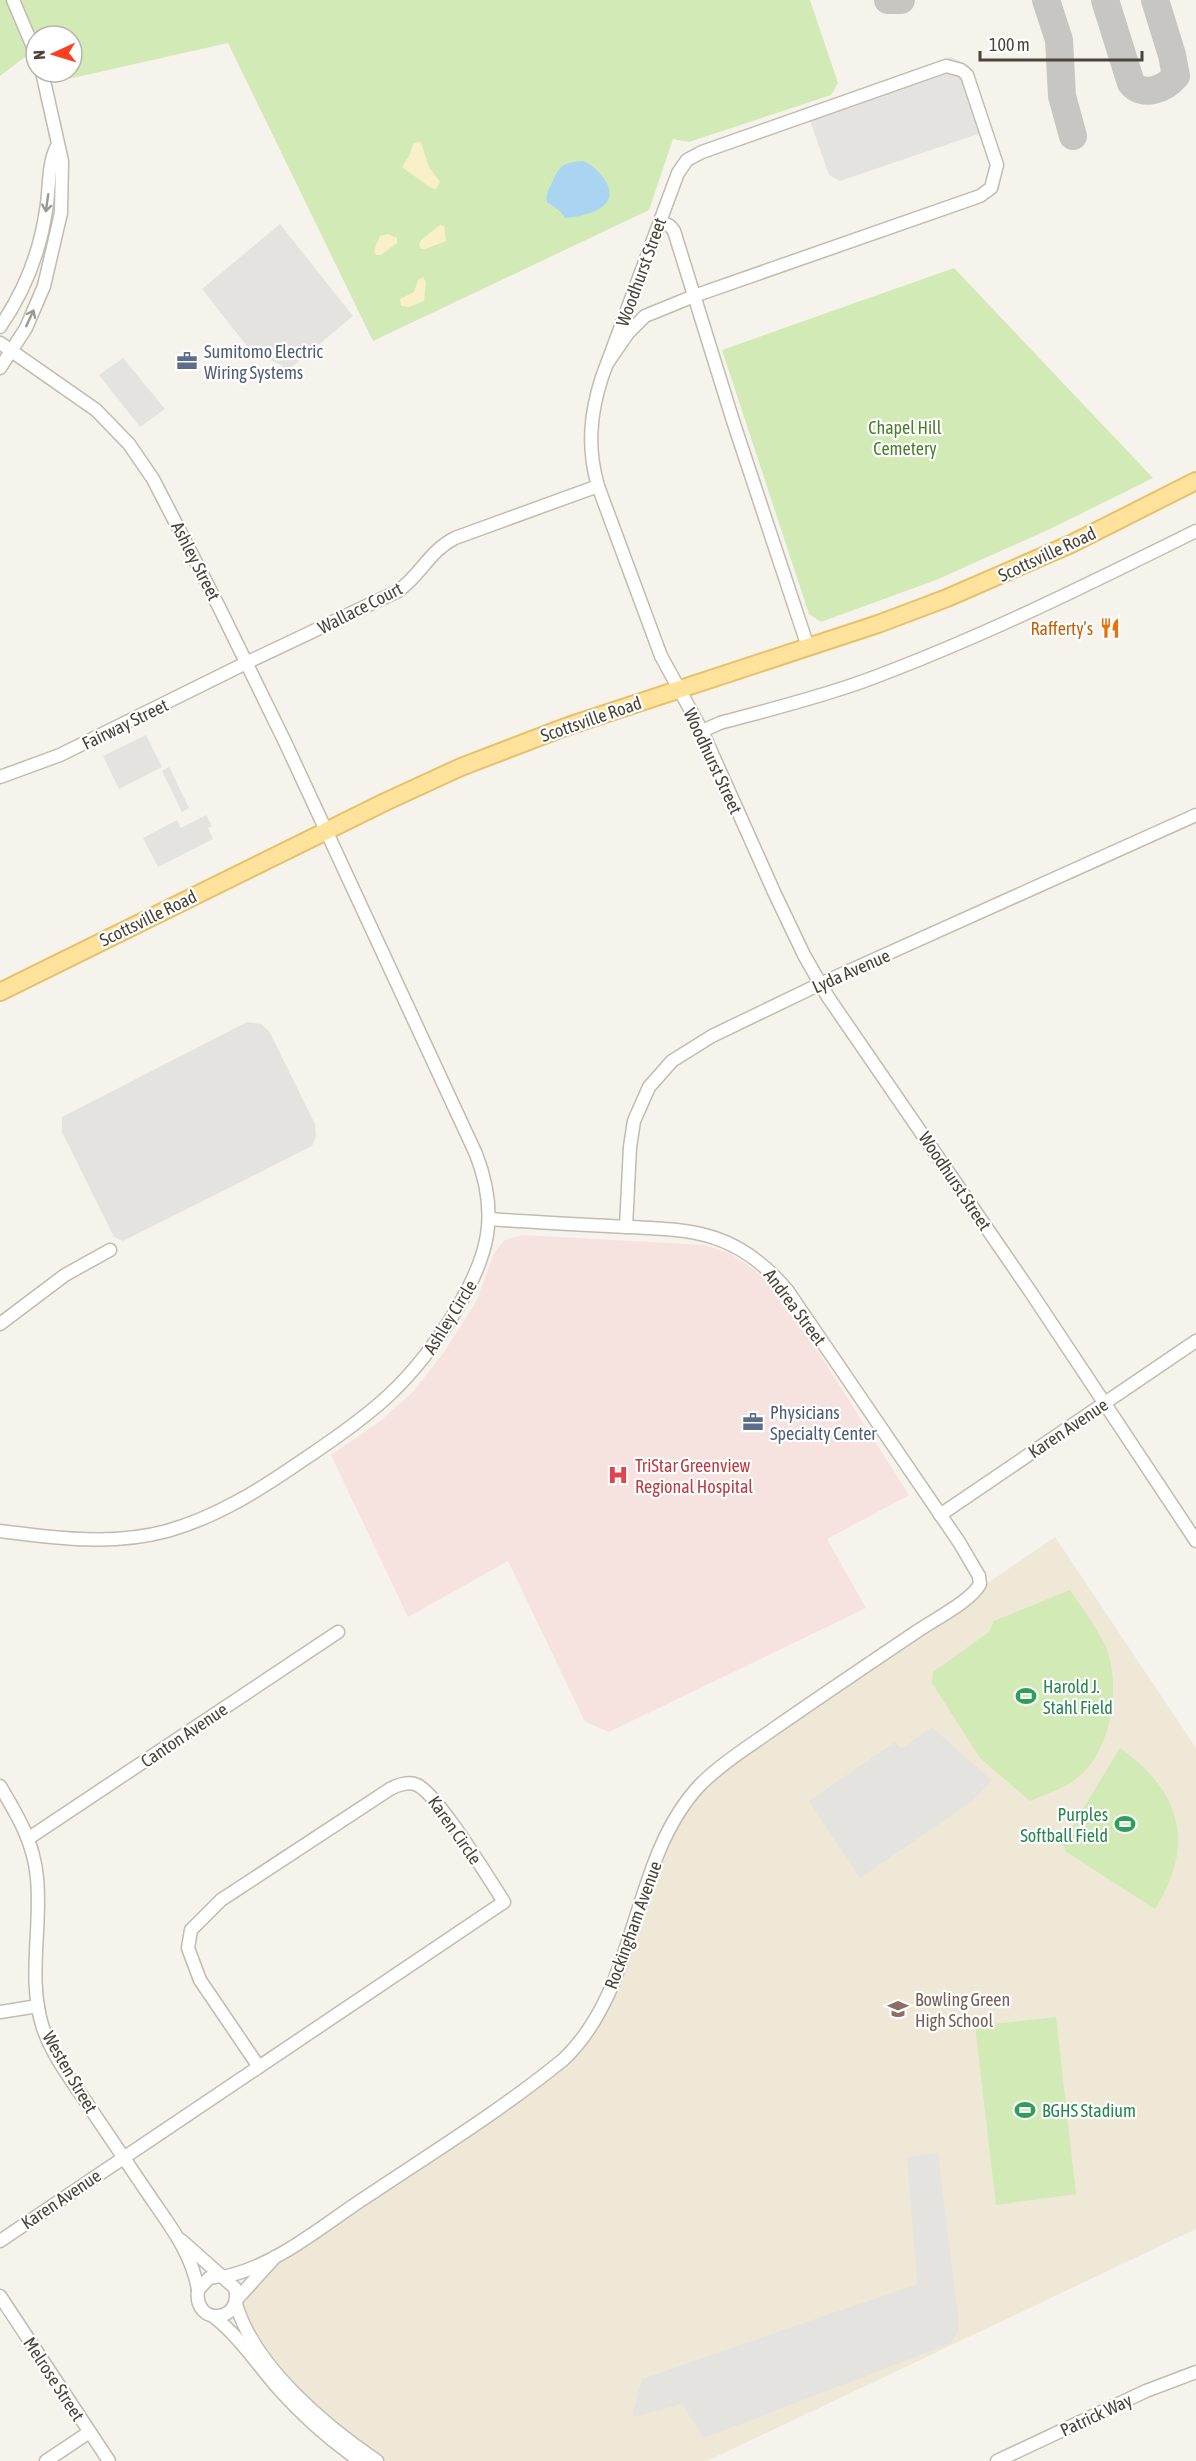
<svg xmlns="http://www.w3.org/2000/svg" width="1196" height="2461" font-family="'Asap Condensed',sans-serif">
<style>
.education{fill:#efe8d6}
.medical{fill:#f6e3e0}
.green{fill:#d2eab5}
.sand{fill:#f9efc9}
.parking{fill:#e5e3e0}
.water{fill:#a9d4f2}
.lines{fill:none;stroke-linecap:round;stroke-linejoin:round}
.taxiway{stroke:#c8c6c3;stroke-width:28}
.minor-casing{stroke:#c2bbae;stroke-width:15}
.major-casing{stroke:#e6c16a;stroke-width:20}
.minor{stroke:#fff;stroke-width:12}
.major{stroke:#ffe39c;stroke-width:16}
.oneway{stroke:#9c9892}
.labels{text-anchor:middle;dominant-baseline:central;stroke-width:4.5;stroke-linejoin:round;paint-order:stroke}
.street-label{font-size:18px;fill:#4b4439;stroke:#fff}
.service-label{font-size:18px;fill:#4e5e75;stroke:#fff;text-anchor:start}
.park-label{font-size:18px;fill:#4a7f2a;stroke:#fff}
.food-label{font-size:18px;fill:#c56008;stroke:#fff;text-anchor:end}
.health-label{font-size:18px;fill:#be3a42;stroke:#fff;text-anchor:start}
.leisure-label{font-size:18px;fill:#27864d;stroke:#fff;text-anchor:start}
.education-label{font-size:18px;fill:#785e54;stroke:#fff;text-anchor:start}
</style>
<rect width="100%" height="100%" fill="#f6f3ec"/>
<!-- education -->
<polygon class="education" points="1055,1537 1196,1748 1196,2229 707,2461 383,2461 365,2449 290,2384 252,2335 240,2305 263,2275 559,2063 589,2031 656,1861 687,1801 726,1762"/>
<!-- medical -->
<polygon class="medical" points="523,1235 705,1245 731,1254 763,1276 789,1306 909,1495 827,1539 866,1608 609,1732 585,1722 508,1561 408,1617 331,1455 379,1422 414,1391 444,1352 476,1302 494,1253 505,1240"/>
<!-- green -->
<g class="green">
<polygon points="0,0 810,0 838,83 831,95 689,142 673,139 649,210 373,341 228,43 46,84 41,72 72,72 72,36 36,36 36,59 33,51 0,76"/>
<polygon points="954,268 1153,478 1050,529 936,580 821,622 809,614 722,350"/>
<path d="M1070 1590C1082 1608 1096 1626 1105 1645 1123 1685 1111 1757 1072 1782 1059 1790 1043 1795 1030 1801L980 1758 932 1683 933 1672 989 1632 994 1621Z"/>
<path d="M1120 1748C1181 1791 1196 1844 1155 1909L1065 1851 1063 1842Z"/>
<polygon points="1056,2017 1076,2194 996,2205 975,2026"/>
</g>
<!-- sand -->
<g class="sand">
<polygon points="417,142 421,143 429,167 440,182 436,189 431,188 402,167 410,154 413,144"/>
<polygon points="440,225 444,226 446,241 425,249 421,249 419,245 421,240"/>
<polygon points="388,234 397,238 397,243 381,255 376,255 374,250 380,236"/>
<polygon points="423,277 426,282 424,301 409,307 401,306 400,299 414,292 418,280"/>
</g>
<!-- parking -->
<g class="parking">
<polygon points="951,57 969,66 987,125 981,133 840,181 829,175 806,109"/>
<polygon points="280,224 353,316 287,371 281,365 250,350 202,289"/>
<polygon points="123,358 165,409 140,427 99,375"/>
<polygon points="146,735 162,767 119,789 103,756"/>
<polygon points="169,767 189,808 182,812 162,771"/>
<polygon points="206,815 212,826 208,828 213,839 158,867 143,838 177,820 181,828"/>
<polygon points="247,1022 261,1024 269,1031 315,1124 316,1137 312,1146 123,1241 114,1237 62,1132 62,1117"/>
<polygon points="932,1727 992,1781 971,1802 860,1878 809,1801 895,1742 901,1749"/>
<polygon points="938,2153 958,2316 958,2332 951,2343 704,2438 682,2404 632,2417 642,2379 917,2284 907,2157"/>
</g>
<!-- water -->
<path class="water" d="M583 161C598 167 622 193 602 207 592 214 577 217 565 218L561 212 547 202C546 195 547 193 550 187 559 168 559 163 583 161Z"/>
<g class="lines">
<!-- taxiway -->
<g class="taxiway">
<polyline points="888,0 901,0"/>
<polyline points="1046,0 1059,40 1062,96 1073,136"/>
<path d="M1105 0 1131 83C1143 98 1165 89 1176 76L1172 55 1155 0"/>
</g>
<!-- minor casing -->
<g class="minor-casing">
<g id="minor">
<polyline points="13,0 36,54"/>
<polyline points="660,221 670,226 674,231 734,424 808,647"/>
<path d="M0 327C24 292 40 252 46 210 50 190 47 165 57 146"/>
<path d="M0 343 96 410 129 444 153 479 219 607 285 742 476 1154C500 1216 488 1257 455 1312 411 1384 372 1414 303 1460 261 1489 217 1517 167 1531 111 1546 56 1538 0 1531"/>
<path d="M608 362 628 333 645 316 694 296 980 196 991 188 997 165 967 75 961 70 946 66 702 152 687 160 678 173 602 377C590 414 587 448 598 486L661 656 702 731 774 892 804 955 828 997 1032 1294 1196 1541"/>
<polyline points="0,368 26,328 44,286 61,213 62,161 42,72"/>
<path d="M702 731 720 723C768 710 817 698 864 681 978 639 1087 585 1196 531"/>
<path d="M0 777 60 755 246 663 398 591C421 575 429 551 455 538L598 486"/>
<polyline points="626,1227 630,1147 634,1121 649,1087 672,1061 712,1036 820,984 1196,815"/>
<polyline points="0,1324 65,1275 110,1250"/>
<polyline points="940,1515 1196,1341"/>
<path d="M0 1786C18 1816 34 1843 37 1878 42 1928 27 1979 43 2028 52 2054 69 2077 84 2099 107 2133 130 2167 153 2201 172 2228 193 2257 198 2290"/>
<polyline points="29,1838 338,1632"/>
<polyline points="0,2012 38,2006"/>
<path d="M181 2240 235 2288C244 2323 193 2327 198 2290L209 2278 220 2276"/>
<path d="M0 2241 504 1902C489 1879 437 1793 417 1785 409 1781 397 1785 390 1789L221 1900 191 1930 188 1948 200 1980 259 2067"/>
<path d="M223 2277C277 2266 324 2224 369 2195 435 2151 503 2109 564 2059 640 1986 630 1859 700 1785 722 1763 748 1747 772 1730 821 1696 870 1663 919 1630 935 1619 971 1601 980 1584L979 1576 959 1542 787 1290C733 1226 686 1230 609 1226 569 1224 529 1222 490 1219"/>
<polyline points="0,2296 109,2461"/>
<polyline points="237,2299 275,2257"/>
<path d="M236 2304C254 2366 324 2425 377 2461"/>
<path d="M213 2316C239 2336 257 2364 278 2388 302 2415 330 2440 360 2461"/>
<polyline points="46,2461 88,2433"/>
<polyline points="997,2461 1146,2391 1196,2372"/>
</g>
</g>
<!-- major casing -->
<g class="major-casing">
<polyline id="major" points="0,992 385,802 461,767 568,726 878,624 947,598 1071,544 1196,481"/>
</g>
<!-- minor -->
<use href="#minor" class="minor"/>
<!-- major -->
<use href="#major" class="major"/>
</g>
<!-- one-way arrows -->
<defs><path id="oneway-shaft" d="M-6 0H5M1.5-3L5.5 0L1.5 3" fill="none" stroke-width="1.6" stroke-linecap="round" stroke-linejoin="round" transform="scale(1.5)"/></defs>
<g class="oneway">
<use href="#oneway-shaft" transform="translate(47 203) rotate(98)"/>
<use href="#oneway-shaft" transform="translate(30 318) rotate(-65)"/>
</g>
<!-- icons -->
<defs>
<g id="office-bare" transform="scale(1.62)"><path d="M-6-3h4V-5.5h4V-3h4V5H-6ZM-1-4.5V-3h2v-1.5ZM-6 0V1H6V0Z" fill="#5c6f8a" stroke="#fff" stroke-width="2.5" paint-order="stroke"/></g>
<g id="restaurant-bare" transform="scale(1.62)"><path d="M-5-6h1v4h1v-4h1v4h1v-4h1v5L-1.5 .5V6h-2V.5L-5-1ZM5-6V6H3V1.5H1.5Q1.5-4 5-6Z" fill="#e8710a" stroke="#fff" stroke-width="2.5" paint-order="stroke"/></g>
<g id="hospital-bare" transform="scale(1.62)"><path d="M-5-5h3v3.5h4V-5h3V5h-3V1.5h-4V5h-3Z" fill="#e0444e" stroke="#fff" stroke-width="2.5" paint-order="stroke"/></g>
<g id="stadium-bare" transform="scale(1.62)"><path d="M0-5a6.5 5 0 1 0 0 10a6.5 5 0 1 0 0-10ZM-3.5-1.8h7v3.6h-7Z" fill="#2e9e5b" stroke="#fff" stroke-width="2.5" paint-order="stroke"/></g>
<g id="school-bare" transform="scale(1.62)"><path d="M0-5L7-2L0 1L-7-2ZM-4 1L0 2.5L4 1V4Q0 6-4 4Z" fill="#8d6e63" stroke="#fff" stroke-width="2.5" paint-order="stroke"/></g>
</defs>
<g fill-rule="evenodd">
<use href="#office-bare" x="187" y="361"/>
<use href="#restaurant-bare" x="1110" y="628"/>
<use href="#office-bare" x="753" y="1422"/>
<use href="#hospital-bare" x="618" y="1475"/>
<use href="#stadium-bare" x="1026" y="1696"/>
<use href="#stadium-bare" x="1125" y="1824"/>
<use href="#school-bare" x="898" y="2009"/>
<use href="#stadium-bare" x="1025" y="2110"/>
</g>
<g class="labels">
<!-- street labels -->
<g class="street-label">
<text transform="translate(641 272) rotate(-70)">Woodhurst Street</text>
<text transform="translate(1047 554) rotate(-25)">Scottsville Road</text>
<text transform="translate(196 561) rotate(63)">Ashley Street</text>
<text transform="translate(360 608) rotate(-27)">Wallace Court</text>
<text transform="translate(591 719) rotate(-19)">Scottsville Road</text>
<text transform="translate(125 724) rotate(-26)">Fairway Street</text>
<text transform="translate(713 761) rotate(65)">Woodhurst Street</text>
<text transform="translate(148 918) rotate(-26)">Scottsville Road</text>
<text transform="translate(851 971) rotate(-24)">Lyda Avenue</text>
<text transform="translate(955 1181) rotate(56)">Woodhurst Street</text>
<text transform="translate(795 1307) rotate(53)">Andrea Street</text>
<text transform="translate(450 1317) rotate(-58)">Ashley Circle</text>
<text transform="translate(1068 1428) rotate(-34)">Karen Avenue</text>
<text transform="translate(184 1735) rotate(-34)">Canton Avenue</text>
<text transform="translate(455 1830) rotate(55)">Karen Circle</text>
<text transform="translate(633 1925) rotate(-70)">Rockingham Avenue</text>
<text transform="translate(70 2072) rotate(60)">Westen Street</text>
<text transform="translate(61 2199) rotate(-34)">Karen Avenue</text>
<text transform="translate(54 2379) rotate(57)">Melrose Street</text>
<text transform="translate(1096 2415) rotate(-25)">Patrick Way</text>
</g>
<!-- service labels -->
<g class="service-label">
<text x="204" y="351">Sumitomo Electric<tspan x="204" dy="21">Wiring Systems</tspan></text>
<text x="770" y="1412">Physicians<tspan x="770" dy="21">Specialty Center</tspan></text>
</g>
<!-- park labels -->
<g class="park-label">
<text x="905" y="427">Chapel Hill<tspan x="905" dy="21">Cemetery</tspan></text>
</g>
<!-- food labels -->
<g class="food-label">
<text x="1093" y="628">Rafferty’s</text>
</g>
<!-- health labels -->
<g class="health-label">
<text x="635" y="1465">TriStar Greenview<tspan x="635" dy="21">Regional Hospital</tspan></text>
</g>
<!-- leisure labels -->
<g class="leisure-label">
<text x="1043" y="1686">Harold J.<tspan x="1043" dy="21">Stahl Field</tspan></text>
<text x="1108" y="1814" text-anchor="end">Purples<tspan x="1108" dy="21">Softball Field</tspan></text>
<text x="1042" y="2110">BGHS Stadium</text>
</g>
<!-- education labels -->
<g class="education-label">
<text x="915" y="1999">Bowling Green<tspan x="915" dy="21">High School</tspan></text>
</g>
</g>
<!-- north arrow -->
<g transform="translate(54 54) rotate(266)"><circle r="28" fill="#ffffff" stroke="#b7b4b0" stroke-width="1.5"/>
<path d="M0-4.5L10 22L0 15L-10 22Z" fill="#fc3f1d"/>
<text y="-9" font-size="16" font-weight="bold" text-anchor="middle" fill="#4b4439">N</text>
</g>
<!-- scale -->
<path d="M980 51v9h162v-9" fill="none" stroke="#4b4439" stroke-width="3"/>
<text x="989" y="51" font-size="18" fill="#4b4439" stroke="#ffffff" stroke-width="4.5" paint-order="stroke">100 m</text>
</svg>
